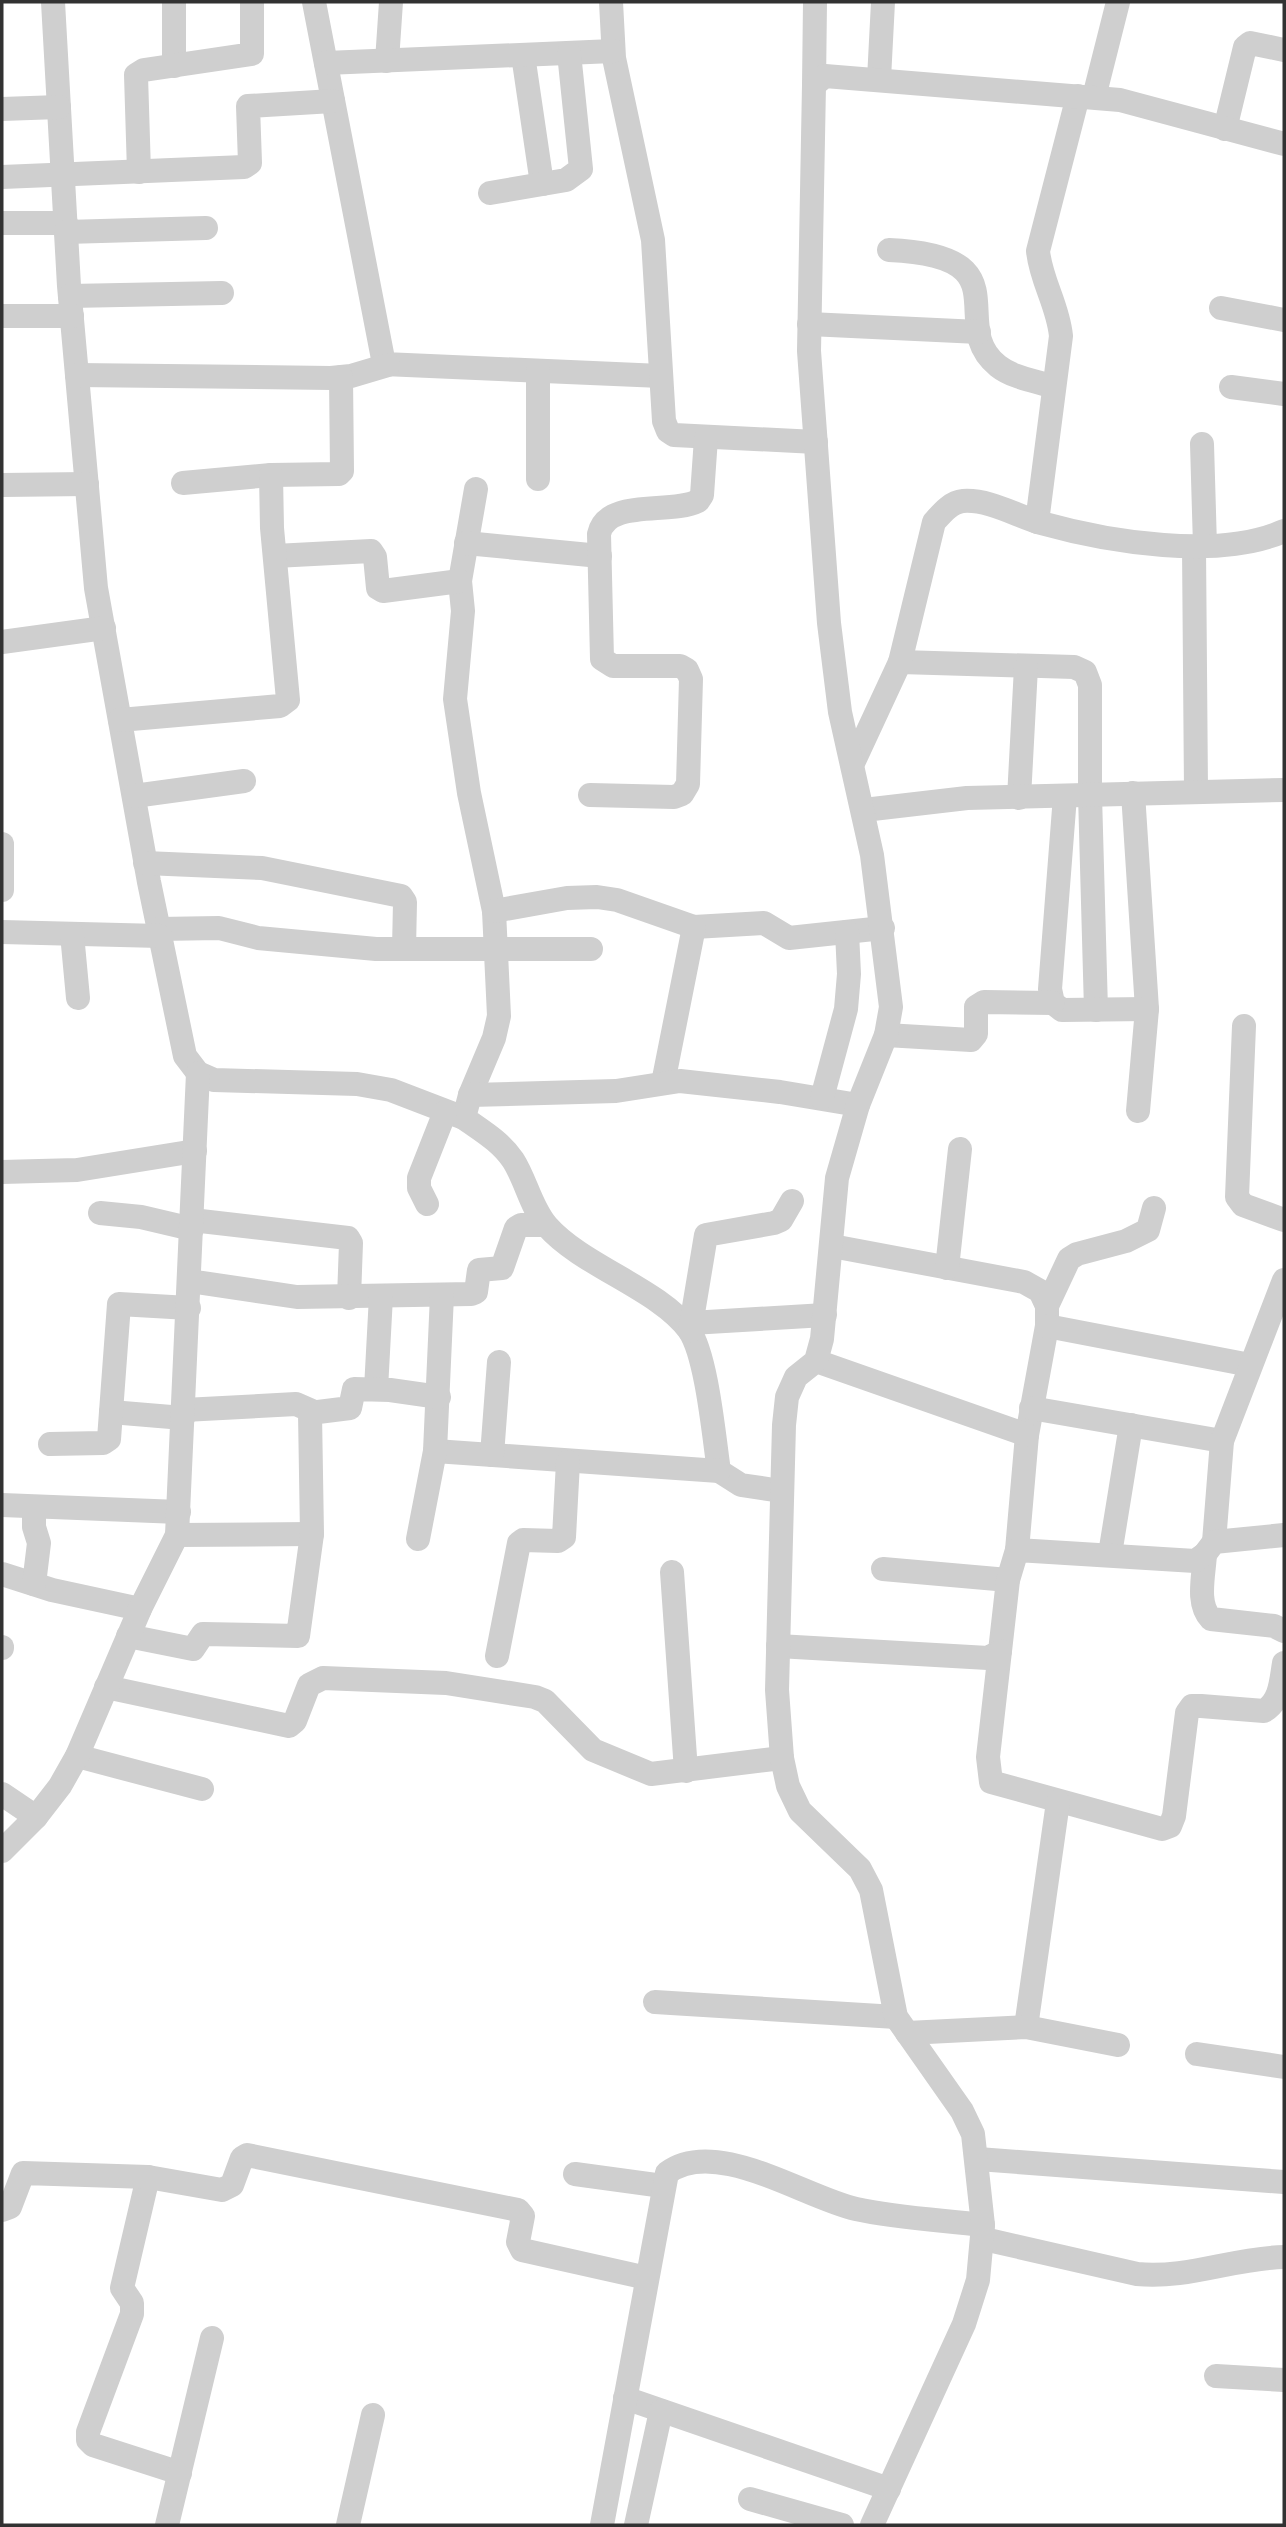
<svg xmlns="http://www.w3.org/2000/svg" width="1286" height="2527" font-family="Quicksand,sans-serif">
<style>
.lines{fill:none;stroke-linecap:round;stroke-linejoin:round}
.minor{stroke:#cfcfcf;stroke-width:24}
</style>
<rect width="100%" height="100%" fill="#fff"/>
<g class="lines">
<!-- minor -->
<g class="minor">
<polyline points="53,2 69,286 96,588 149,882 185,1056 198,1073 214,1080 357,1084 391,1090 464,1118"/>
<polyline points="314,2 384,364 661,376"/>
<polyline points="611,2 614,58 653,240 664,421 668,431 674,435 816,442"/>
<polyline points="523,55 542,184"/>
<polyline points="387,61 391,2"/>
<polyline points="326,63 613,51"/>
<polyline points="174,66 174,2"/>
<polyline points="879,79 883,2"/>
<polyline points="814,85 815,2"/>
<polyline points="1094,97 1118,2"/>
<polyline points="2,109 59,107"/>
<polyline points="1225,129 1245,47 1250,43 1284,50"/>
<polyline points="139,172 136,75 144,70 252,54 252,2"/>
<polyline points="2,177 244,167 250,163 248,106 333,101"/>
<polyline points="490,193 566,180 581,169 569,53"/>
<polyline points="2,223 66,223"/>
<polyline points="66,232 206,228"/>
<path d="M889 250C1027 256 945 324 998 366 1013 378 1037 381 1054 387"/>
<polyline points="70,296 222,293"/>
<polyline points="1221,308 1284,320"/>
<polyline points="2,316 72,316"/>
<polyline points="809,324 979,332"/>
<polyline points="77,375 331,378 351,376 388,365"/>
<polyline points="1231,387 1284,394"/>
<polyline points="1202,444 1205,546"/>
<polyline points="538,479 538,371"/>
<polyline points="183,483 271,475 339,474 342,471 341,377"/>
<polyline points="2,485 87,484"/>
<path d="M476 489 460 581 463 611 455 699 469 793 494 911 499 1016 494 1038 470 1095 464 1118C482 1131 500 1141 513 1160 526 1180 531 1208 547 1226 582 1266 659 1289 689 1330 707 1356 714 1438 719 1471L741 1485 781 1491"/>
<path d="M1037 522 1061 336C1058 305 1041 281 1038 251L1078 96"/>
<polyline points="466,543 600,556"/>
<polyline points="1194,547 1196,791"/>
<polyline points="275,556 371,551 375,557 378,588 383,591 460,581"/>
<polyline points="2,642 104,628"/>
<polyline points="900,662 1074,667 1085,672 1090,685 1090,795 1096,1010"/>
<polyline points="120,720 280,706 288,700 272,528 271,475"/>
<path d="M854 761 900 662 934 522C942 513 951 502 963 501 989 499 1017 516 1041 523 1109 542 1218 560 1284 531"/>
<polyline points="1133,793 1147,1009 1138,1111"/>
<path d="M590 795 674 797 682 794 688 784 691 679 687 670 680 666H613L602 659 599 534C607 498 670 515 698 501L702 495 706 438"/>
<polyline points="134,796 244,781"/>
<polyline points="1065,796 1050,989 1053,1003 1062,1010 1147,1009"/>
<polyline points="1019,798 1026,667"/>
<polyline points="864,810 967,798 1284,790"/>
<polyline points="145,863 262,868 401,896 405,902 404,949"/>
<polyline points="2,890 2,844"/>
<polyline points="494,911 567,898 597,897 617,900 694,927 764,923 789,938 883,928"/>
<polyline points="159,929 219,928 258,938 376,949 591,949"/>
<polyline points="2,932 160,936"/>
<polyline points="72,934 78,998"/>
<polyline points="1244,1026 1237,1197 1243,1205 1284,1220"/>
<polyline points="886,1035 971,1040 976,1034 976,1007 984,1002 1053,1003"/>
<polyline points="663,1083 694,927"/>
<polyline points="470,1095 616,1091 680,1081 780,1092 858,1105"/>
<polyline points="822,1098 846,1009 849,974 847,932"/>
<polyline points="2,1172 77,1170 195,1151"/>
<polyline points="427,1204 419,1188 419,1178 445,1112"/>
<polyline points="100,1213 141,1217 192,1229"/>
<polyline points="192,1220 348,1238 351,1243 349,1298"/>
<polyline points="832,1246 1024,1282 1040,1291 1047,1306 1047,1326 1027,1435 1017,1550"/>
<polyline points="947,1268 960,1149"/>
<polyline points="189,1281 297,1297 471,1294 476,1292 479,1270 502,1268 516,1228 521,1225 545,1225"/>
<polyline points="1047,1306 1069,1259 1077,1254 1126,1241 1148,1230 1154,1208"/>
<polyline points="691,1323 825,1315"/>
<polyline points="1047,1326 1250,1365"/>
<polyline points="690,1331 706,1235 774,1223 781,1220 792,1201"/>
<polyline points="816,1361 1027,1435"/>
<polyline points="376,1389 381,1296"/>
<polyline points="1031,1408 1222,1441"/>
<polyline points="184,1410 296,1404 312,1411"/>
<polyline points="111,1412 183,1418"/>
<polyline points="50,1444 103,1443 109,1439 119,1304 189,1308"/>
<polyline points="435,1451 719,1471"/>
<polyline points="492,1455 499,1362"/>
<polyline points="2,1505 179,1512"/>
<polyline points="177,1535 312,1534"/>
<polyline points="418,1539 435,1451 442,1295"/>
<polyline points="1214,1542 1222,1441 1284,1280"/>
<polyline points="1110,1554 1131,1425"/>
<path d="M1205 1554C1204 1575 1196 1604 1211 1619L1274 1626 1284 1631"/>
<polyline points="883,1569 1008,1580"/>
<polyline points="672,1572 686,1771"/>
<polyline points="2,1574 52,1590 140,1609"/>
<polyline points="34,1584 39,1543 34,1527 34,1507"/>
<polyline points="128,1636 193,1649 203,1634 298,1636 312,1534 310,1413 350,1408 354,1389 390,1390 439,1397"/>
<polyline points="778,1646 988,1658 1000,1651 1008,1580 1017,1550 1195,1561 1205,1554 1214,1542 1284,1535"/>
<polyline points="2,1647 2,1648"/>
<path d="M1000 1651 988 1757 991 1782 1162 1829 1170 1826 1174 1816 1187 1713 1192 1706H1201L1264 1711C1281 1701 1281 1680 1284 1663"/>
<polyline points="497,1656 519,1543 523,1540 558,1541 564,1537 568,1462"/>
<polyline points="106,1687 289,1726 295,1721 309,1685 323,1678 446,1683 535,1697 545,1701 593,1750 651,1774 782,1758"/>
<polyline points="77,1756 202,1789"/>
<polyline points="2,1794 36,1817"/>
<polyline points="2,1851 36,1817 60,1786 77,1756 140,1609 177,1535 198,1073"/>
<polyline points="655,2002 896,2017"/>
<polyline points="1026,2027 1058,1802"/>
<polyline points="907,2033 1026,2027 1118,2045"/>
<polyline points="1197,2054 1284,2067"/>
<polyline points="978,2159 1284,2182"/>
<polyline points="575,2174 663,2186"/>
<polyline points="148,2177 122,2288 132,2303 132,2314 88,2432 88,2440 93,2445 180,2473"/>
<polyline points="2,2210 10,2207 23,2173 148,2177 222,2190 232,2185 242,2158 247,2155 518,2210 523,2216 518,2242 522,2250 647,2278"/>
<path d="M984 2239 1137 2274C1188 2279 1233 2258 1284 2257"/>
<polyline points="1216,2376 1284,2380"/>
<polyline points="625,2398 889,2489"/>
<polyline points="750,2499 842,2525"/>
<polyline points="167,2525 212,2338"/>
<polyline points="348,2525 373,2415"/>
<path d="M602 2525 667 2173C715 2136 806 2198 856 2209 897 2218 941 2220 983 2225"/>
<polyline points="636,2525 661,2411"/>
<polyline points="872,2525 964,2324 978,2280 983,2225 973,2134 962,2111 896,2017 871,1890 860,1869 800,1811 788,1786 782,1758 777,1690 784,1425 787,1397 796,1377 816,1361 822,1339 837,1178 858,1105 886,1035 891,1007 872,855 840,712 829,623 809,351 814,85 825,76 1120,100 1284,144"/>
</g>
</g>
<!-- border -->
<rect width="1286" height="2527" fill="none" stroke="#323232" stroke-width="7"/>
</svg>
